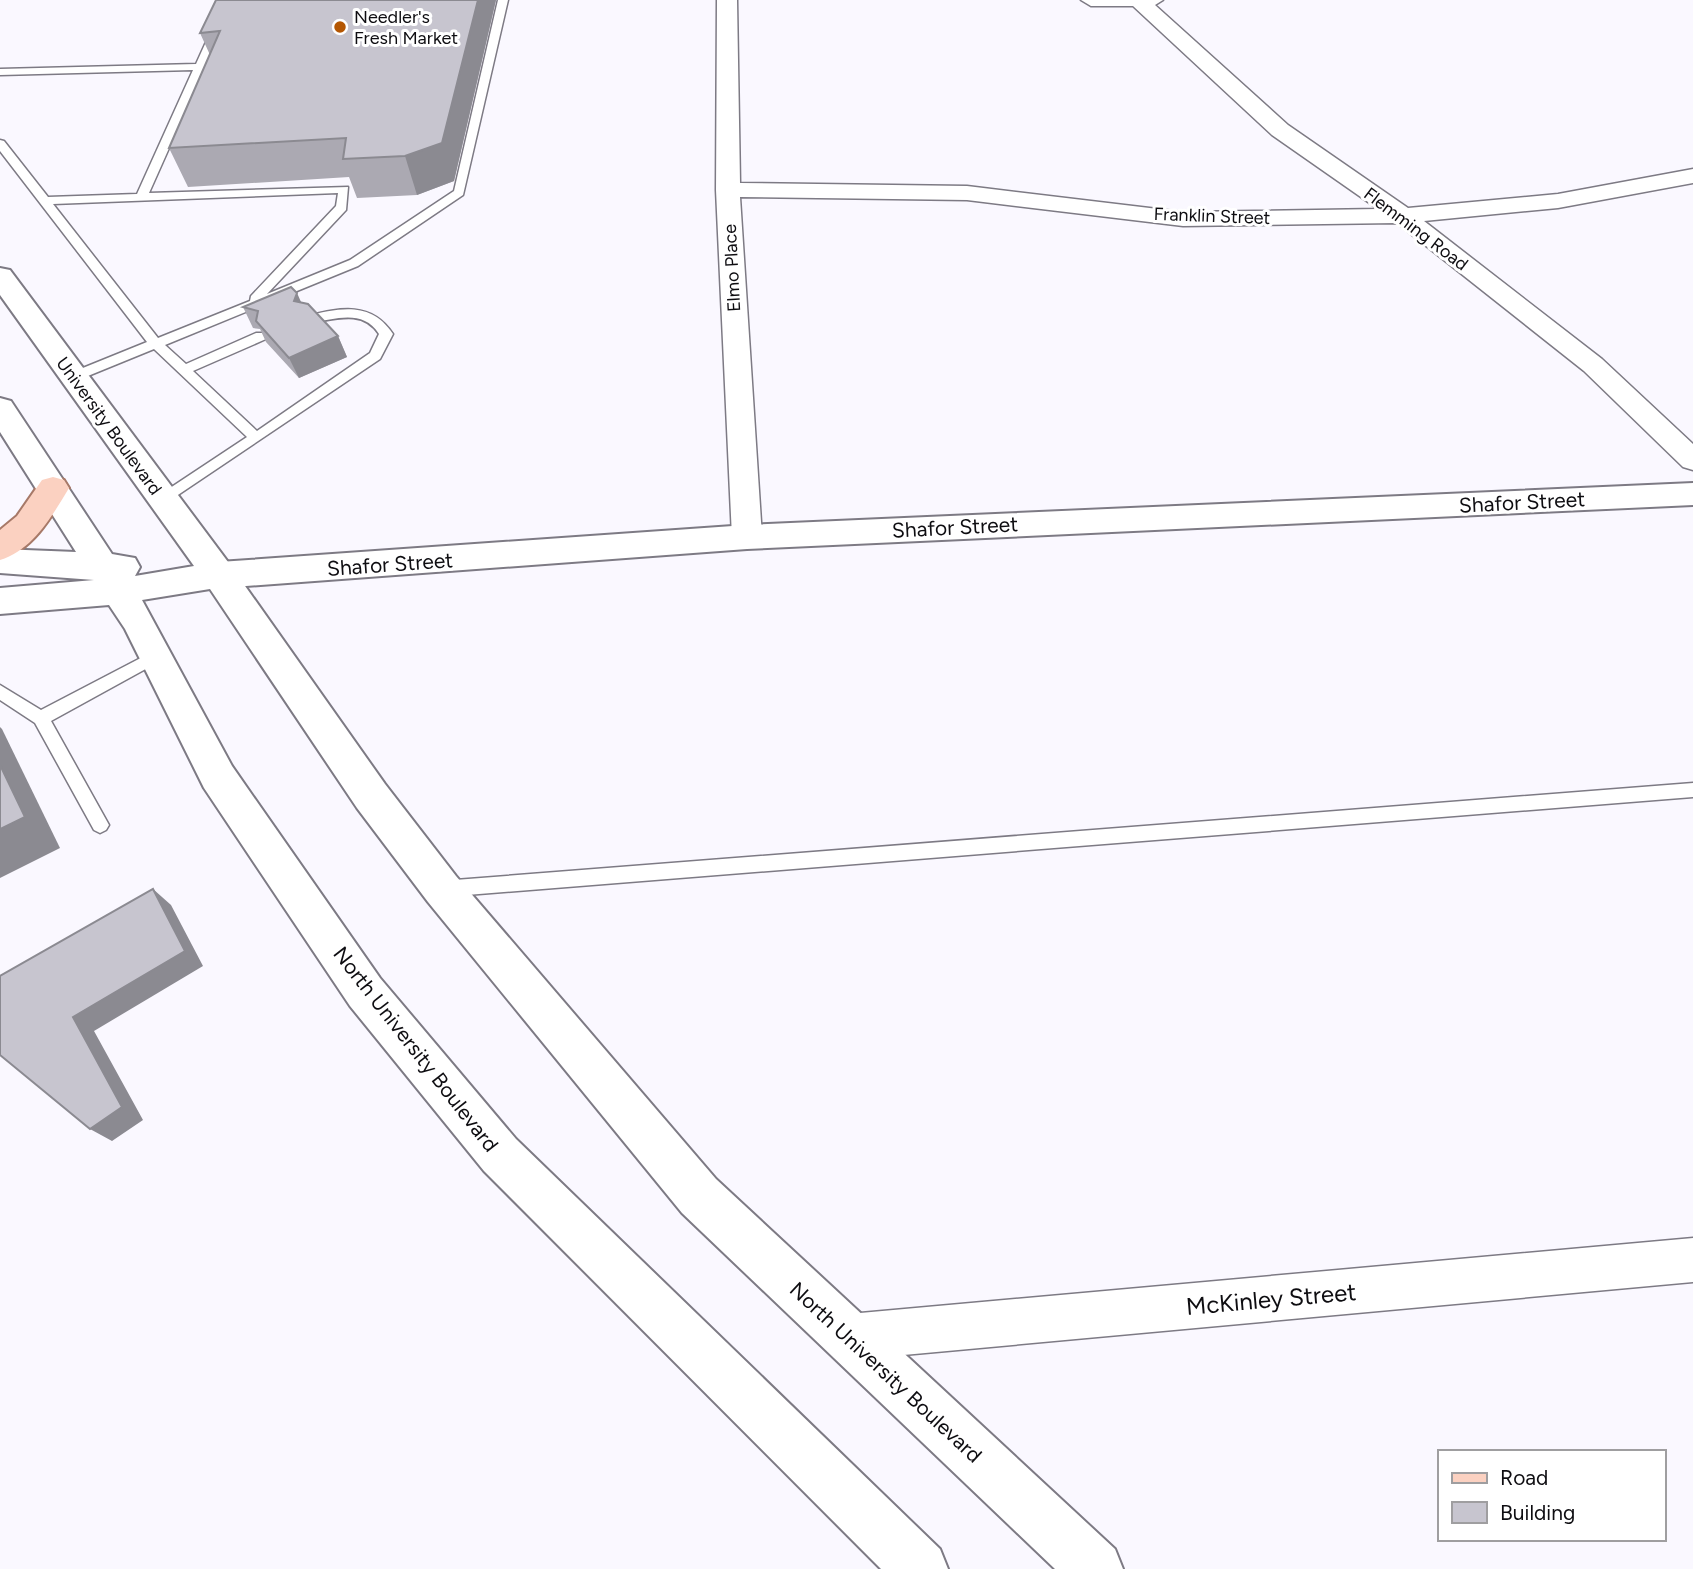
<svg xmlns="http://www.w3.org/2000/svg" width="1693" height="1569" font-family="Figtree,sans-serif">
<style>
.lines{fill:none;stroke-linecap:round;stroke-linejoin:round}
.service-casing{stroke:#7d7a84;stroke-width:3}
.minor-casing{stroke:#7d7a84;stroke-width:3}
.tertiary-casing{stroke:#7d7a84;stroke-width:4}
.secondary-casing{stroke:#7d7a84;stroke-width:4}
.primary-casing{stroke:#a77968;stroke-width:4}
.service{fill:#fff;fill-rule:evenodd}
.minor{fill:#fff;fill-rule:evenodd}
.tertiary{fill:#fff;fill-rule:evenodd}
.secondary{fill:#fff;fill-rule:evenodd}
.primary{fill:#fbd1c1;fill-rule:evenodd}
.wall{fill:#aba9b2}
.shaded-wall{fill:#8b8a91}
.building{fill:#c7c5cf;stroke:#8b8a91;stroke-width:2}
.poi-dot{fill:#b45602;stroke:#fff;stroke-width:2.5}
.labels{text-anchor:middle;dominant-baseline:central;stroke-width:6;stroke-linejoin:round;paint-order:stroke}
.far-poi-label{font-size:18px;fill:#0e0d11;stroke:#fff;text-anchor:start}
.far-street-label{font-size:18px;fill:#0e0d11;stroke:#fff}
.street-label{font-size:21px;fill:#0e0d11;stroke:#fff}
.near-street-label{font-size:24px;fill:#0e0d11;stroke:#fff}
</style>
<rect width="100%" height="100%" fill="#faf8ff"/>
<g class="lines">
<!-- service casing -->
<g class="service-casing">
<g id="service">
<path d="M225 0H235L149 193 348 187 346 210 267 294 350 260 454 191 498 0H508L463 195 358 266 165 345 186 364 256 333H266V339L193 371 257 431 370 353 379 334C363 309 336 319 311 323L305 319 306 316C341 308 371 301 393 334L380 359 163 505 156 500 158 496 247 437 154 349 78 380H68V374L147 342 0 151V140L4 141 48 197 137 194 193 70 0 75V69L196 64ZM338 193 336 206 251 296 250 301 158 338 53 204Z"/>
<polygon points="156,650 164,656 162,660 51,721 109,825 106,830 100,833 94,830 35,723 0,700 0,685 41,710"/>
<polygon points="1693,783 1693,797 442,897 435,895 433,889 435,883 442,881"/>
</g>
</g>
<!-- minor casing -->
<g class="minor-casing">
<g id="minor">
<polygon points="717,0 737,0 740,183 967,186 1183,212 1378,209 1272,135 1133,6 1091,6 1081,0 1163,0 1155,5 1288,125 1408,208 1558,194 1693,169 1693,183 1558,208 1424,221 1602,359 1693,444 1693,470 1683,467 1584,371 1397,223 1183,226 967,200 740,197 762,537 758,545 747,548 736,545 732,537 716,190"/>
<polygon points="1693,1238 1693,1282 849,1360 833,1353 826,1337 833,1321 849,1314"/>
</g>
</g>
<!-- tertiary casing -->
<g class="tertiary-casing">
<polygon id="tertiary" points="1693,483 1693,505 747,549 219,588 207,584 202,575 207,566 219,562 747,525"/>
</g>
<!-- secondary casing -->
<g class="secondary-casing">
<polygon id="secondary" points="0,268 10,270 231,566 385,784 456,876 716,1179 1115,1549 1123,1569 1055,1569 682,1213 428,902 357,808 210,589 142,600 232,766 380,978 516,1139 940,1549 948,1569 881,1569 484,1171 350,1006 204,788 125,629 109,605 0,614 0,588 94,580 0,573 0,549 76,552 0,432 0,398 11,401 112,554 135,558 140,567 135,576 194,566 0,295"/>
</g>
<!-- primary casing -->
<g class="primary-casing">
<path id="primary" d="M53 477 64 480 69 488C52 516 33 550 0 560V530L17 516 42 480Z"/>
</g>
<!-- service -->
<use href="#service" class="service"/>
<!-- minor -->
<use href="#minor" class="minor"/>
<!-- tertiary -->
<use href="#tertiary" class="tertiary"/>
<!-- secondary -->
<use href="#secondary" class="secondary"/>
<!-- primary -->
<use href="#primary" class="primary"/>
</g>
<!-- wall -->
<g class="wall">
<polygon points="216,0 496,0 454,181 417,195 357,198 349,177 188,187 169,148 210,55 200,33"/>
<polygon points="301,302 338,336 347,357 299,378 266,342 260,329 253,328 243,307"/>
</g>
<!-- shaded-wall -->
<g class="shaded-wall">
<polygon points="478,0 496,0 454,181 417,195 405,156"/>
<polygon points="297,293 306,313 294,301"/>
<polygon points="338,336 347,357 299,378 289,358"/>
<polygon points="0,727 2,729 60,848 0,878"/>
<polygon points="153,889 171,905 203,966 94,1031 143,1120 112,1141 90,1129 73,1017"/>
</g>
<!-- building -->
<g class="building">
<polygon points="216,0 478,0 442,143 405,156 343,159 346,138 169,148 220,31 200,33"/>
<polygon points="291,287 297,293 294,301 308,304 338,336 289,358 256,321 258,311 243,307"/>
<polygon points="0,765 25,817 0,829"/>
<polygon points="153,889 185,951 73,1017 122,1107 90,1129 0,1055 0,976"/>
</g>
<!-- markers -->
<circle class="poi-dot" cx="340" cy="27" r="7"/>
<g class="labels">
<!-- far-poi labels -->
<g class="far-poi-label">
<text x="354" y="17">Needler's<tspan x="354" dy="21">Fresh Market</tspan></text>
</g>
<!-- far-street labels -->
<g class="far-street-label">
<text transform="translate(1212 216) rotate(2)">Franklin Street</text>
<text transform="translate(1416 229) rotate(37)">Flemming Road</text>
<text transform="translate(732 268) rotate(-93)">Elmo Place</text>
<text transform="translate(109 426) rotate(54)">University Boulevard</text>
</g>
<!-- street labels -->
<g class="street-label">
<text transform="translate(1522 502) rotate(-3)">Shafor Street</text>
<text transform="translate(955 527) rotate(-3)">Shafor Street</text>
<text transform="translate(390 564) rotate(-4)">Shafor Street</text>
<text transform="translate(416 1049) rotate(52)">North University Boulevard</text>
<text transform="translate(886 1372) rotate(43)">North University Boulevard</text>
</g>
<!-- near-street labels -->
<g class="near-street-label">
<text transform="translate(1271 1299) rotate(-5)">McKinley Street</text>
</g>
</g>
<!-- legend -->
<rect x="1438" y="1450" width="228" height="91" fill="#ffffff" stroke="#9f9ea0" stroke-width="2"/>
<rect x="1452" y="1473" width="35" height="10" fill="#fbd1c1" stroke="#9f9ea0" stroke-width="2"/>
<text x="1500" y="1485" font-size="21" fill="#0e0d11">Road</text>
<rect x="1452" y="1502" width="35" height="21" fill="#c7c5cf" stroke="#9f9ea0" stroke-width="2"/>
<text x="1500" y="1520" font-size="21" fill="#0e0d11">Building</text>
</svg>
